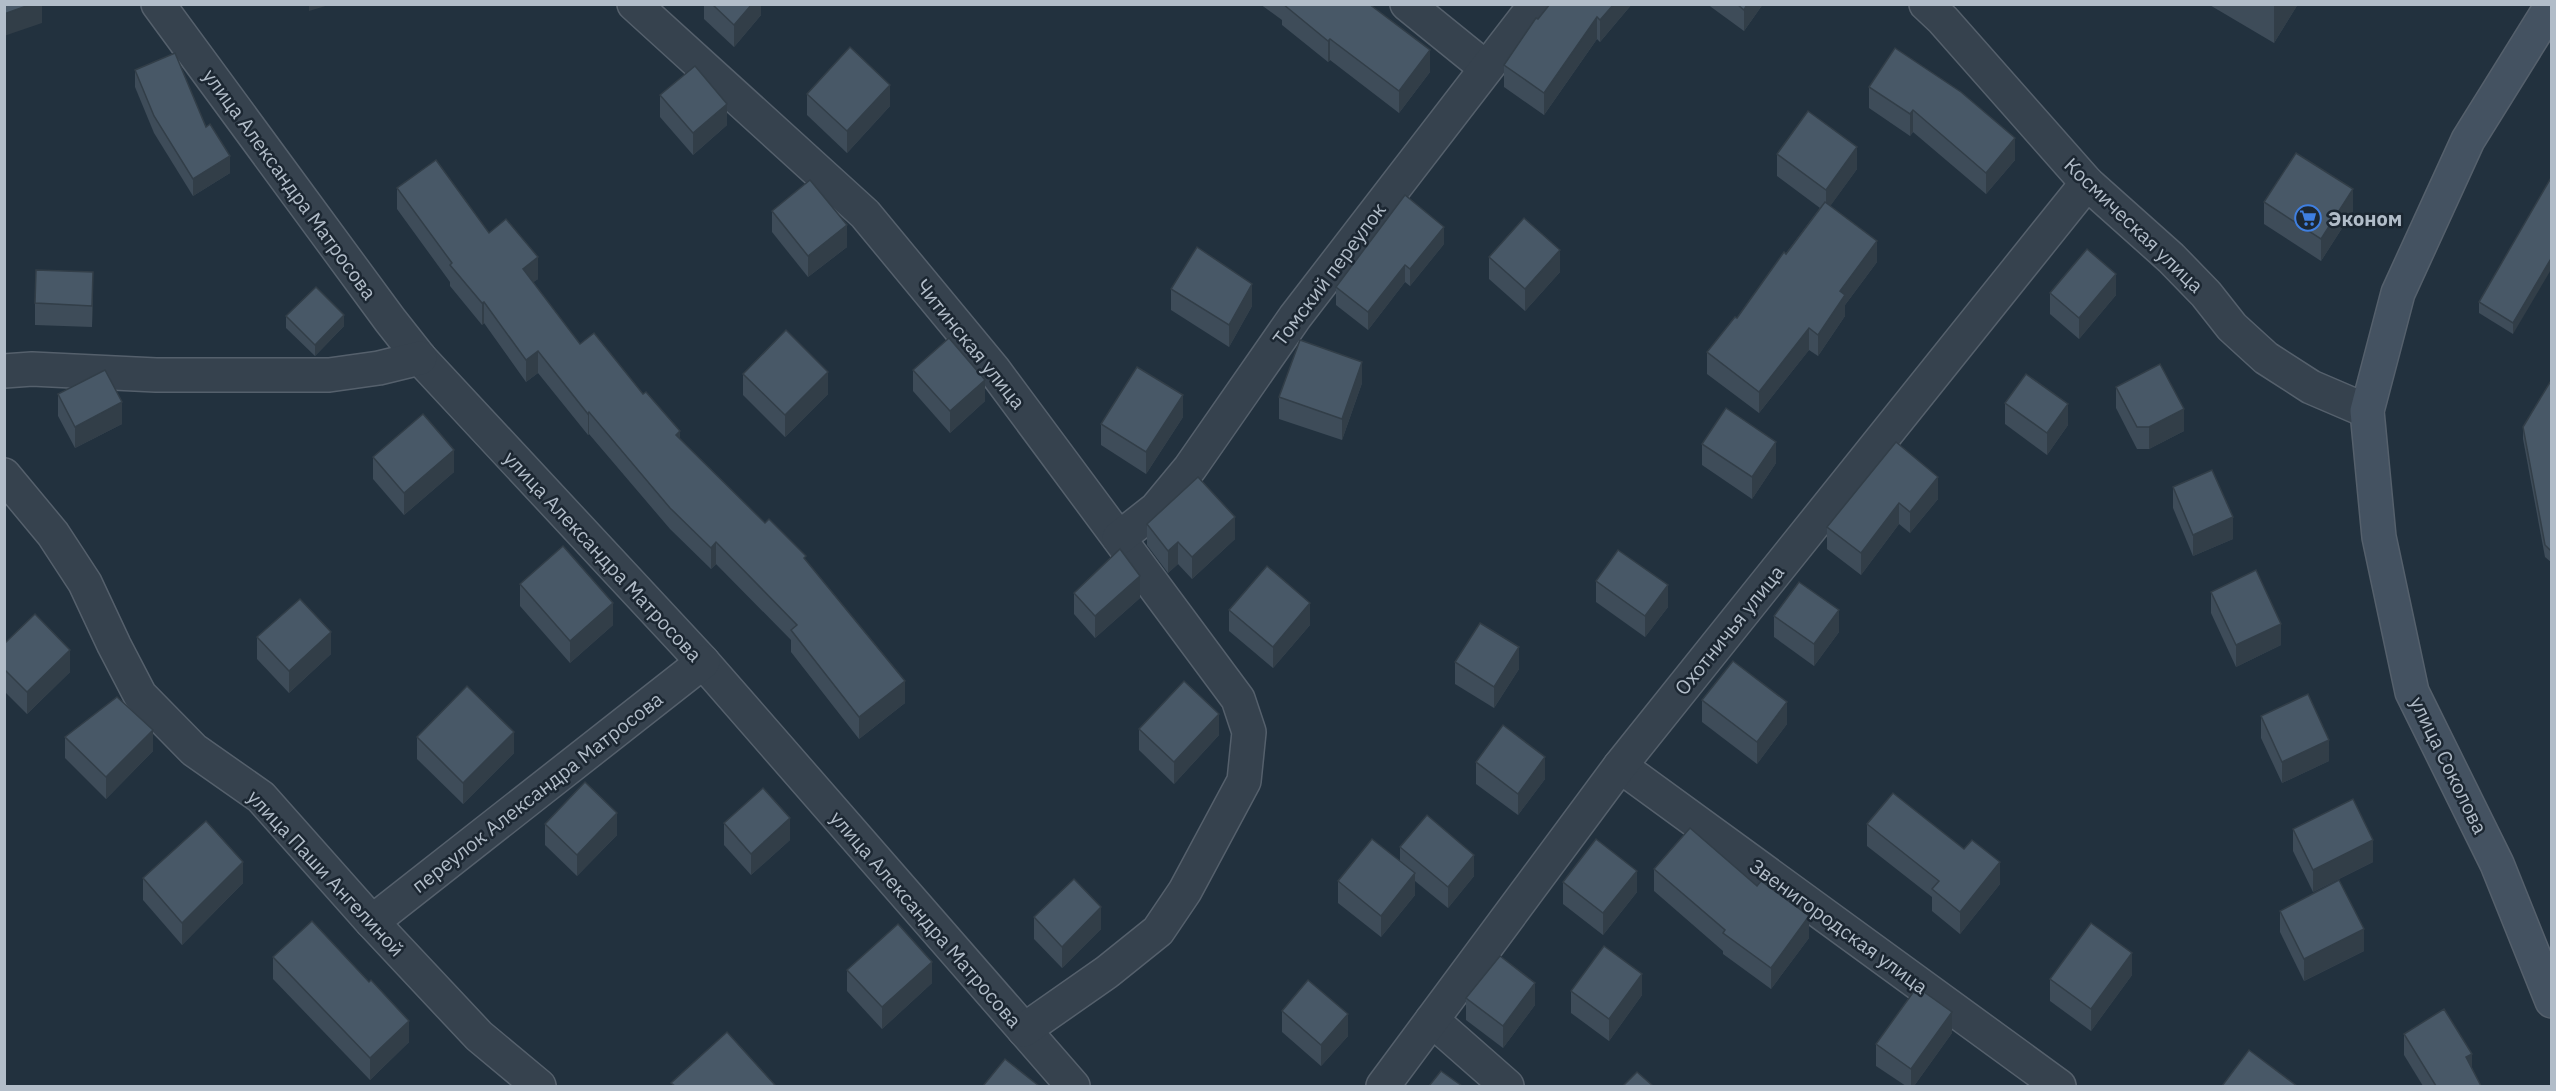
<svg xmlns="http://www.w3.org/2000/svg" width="2556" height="1091" font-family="'IBM Plex Sans',sans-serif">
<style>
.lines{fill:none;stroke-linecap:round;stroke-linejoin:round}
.minor-casing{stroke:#55606c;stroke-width:36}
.secondary-casing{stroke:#55606c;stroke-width:36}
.minor{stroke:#36424e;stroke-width:33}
.secondary{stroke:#445261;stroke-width:33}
.wall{fill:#3e4c59}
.shaded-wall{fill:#323e48}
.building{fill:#485867;stroke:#323e48;stroke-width:1.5}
.labels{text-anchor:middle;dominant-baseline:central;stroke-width:5;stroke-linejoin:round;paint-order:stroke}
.street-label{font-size:20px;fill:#b2bdc9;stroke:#1c2732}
.poi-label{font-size:20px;font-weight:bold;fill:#b2bdc9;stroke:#1c2732;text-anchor:start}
</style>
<rect width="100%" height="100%" fill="#22313e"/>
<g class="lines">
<!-- minor casing -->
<g class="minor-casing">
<g id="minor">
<polyline points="158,4 390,320 420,358 703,662 1073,1086"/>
<polyline points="634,4 865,214 994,370 1238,699 1249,732 1244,781 1185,891 1158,931 1107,972 1024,1030"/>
<polyline points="1407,4 1486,68"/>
<polyline points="1926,4 1943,20 2087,183 2171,258 2206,294 2232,327 2266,358 2311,387 2367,411"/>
<polyline points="4,371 32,369 156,375 329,375 379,368 420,358"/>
<polyline points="4,475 53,534 85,583 114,645 140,695 194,750 261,797 372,922 479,1036 539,1086"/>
<polyline points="1119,538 1156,509 1190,468 1295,317 1536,4"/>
<polyline points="1620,766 2059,1086"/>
<polyline points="372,922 703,662"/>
<polyline points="1432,1020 1507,1086"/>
<polyline points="1383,1086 1620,766 2087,183"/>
</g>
</g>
<!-- secondary casing -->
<g class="secondary-casing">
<polyline id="secondary" points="2552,5 2468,140 2398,293 2367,411 2379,537 2412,692 2497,864 2552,1001"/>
</g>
<!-- minor -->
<use href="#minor" class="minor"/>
<!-- secondary -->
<use href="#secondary" class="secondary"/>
</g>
<!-- wall -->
<g class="wall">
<polygon points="704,4 761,4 761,15 734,47 704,19"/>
<polygon points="1260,4 1369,4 1430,72 1399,113 1330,60 1328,62 1282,25 1282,20"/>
<polygon points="1550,4 1632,4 1600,42 1597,39 1544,115 1504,87 1504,65 1538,19"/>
<polygon points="1707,4 1763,4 1744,31"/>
<polygon points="2208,4 2298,4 2274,43"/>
<polygon points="135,70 206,127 230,173 193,196 154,133 135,87"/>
<polygon points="1869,87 2015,160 1986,194 1913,132 1910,136 1869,108"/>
<polygon points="807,94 890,106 847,153 807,115"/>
<polygon points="660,95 727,125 693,155 660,117"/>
<polygon points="1777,154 1857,169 1830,206 1877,262 1845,305 1845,316 1818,356 1809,350 1759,413 1707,374 1707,352 1737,318 1820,208 1777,176"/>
<polygon points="2552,176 2513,334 2479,313 2479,302"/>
<polygon points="397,188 489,233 538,279 533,282 580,344 643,394 680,439 765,523 806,561 905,703 859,739 791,652 791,640 716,564 711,569 670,529 589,434 588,435 538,373 526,382 484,323 482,325 450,286 450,282 397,209"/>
<polygon points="2264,202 2353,211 2321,261 2264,224"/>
<polygon points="772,211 847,247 808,277 772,232"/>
<polygon points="1444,244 1410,286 1405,282 1368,330 1336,305 1336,287"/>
<polygon points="1489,257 1560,272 1525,311 1489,279"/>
<polygon points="1171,289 1252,306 1229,347 1171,310"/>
<polygon points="2050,293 2116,295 2079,339 2050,314"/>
<polygon points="93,294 92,327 35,325 35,303"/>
<polygon points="286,316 344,326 315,356 286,328"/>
<polygon points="913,370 985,401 950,433 913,391"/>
<polygon points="743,374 828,394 785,437 743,395"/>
<polygon points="2552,379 2552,563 2545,557 2523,439 2523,427"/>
<polygon points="1362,383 1342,440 1279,419 1279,397"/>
<polygon points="2116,387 2184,431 2149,449 2137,449 2116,408"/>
<polygon points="58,394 122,424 75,448 58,416"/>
<polygon points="2005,403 2068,425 2047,455 2005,424"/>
<polygon points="1183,417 1146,474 1101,445 1101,424"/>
<polygon points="1896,442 1938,499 1910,533 1899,524 1861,575 1827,549 1827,527"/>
<polygon points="1702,444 1776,463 1752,499 1702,465"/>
<polygon points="373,457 454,472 404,515 373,479"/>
<polygon points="2173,487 2233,539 2193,556 2173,508"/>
<polygon points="1147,524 1235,539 1192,579 1178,564 1168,573 1147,545"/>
<polygon points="1596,581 1668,607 1645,637 1596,602"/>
<polygon points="520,584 613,625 570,663 520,606"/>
<polygon points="2211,592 2281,645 2236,667 2211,613"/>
<polygon points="1074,593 1140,598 1095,638 1074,614"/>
<polygon points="1229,610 1310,625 1273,668 1229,631"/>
<polygon points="1774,616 1839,632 1814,666 1774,637"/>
<polygon points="257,637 331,654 289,693 257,659"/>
<polygon points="4,644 70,672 27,714 4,691"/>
<polygon points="1455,662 1519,669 1494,708 1455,684"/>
<polygon points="1702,700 1787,724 1757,764 1702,722"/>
<polygon points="2261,716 2329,761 2282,783 2261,738"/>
<polygon points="1139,729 1219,735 1174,784 1139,750"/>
<polygon points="65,737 153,751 106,799 65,758"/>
<polygon points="417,737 514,753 463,804 417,759"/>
<polygon points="1476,762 1545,779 1518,815 1476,784"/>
<polygon points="724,823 790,840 751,875 724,845"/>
<polygon points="545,824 617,835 577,876 545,845"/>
<polygon points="1867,824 2000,884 1960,934 1932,911 1932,897 1867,846"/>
<polygon points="2293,829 2373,862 2313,892 2293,851"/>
<polygon points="1400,847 1474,876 1448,908 1415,881 1415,895 1381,937 1338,903 1338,881 1400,861"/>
<polygon points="1654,869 1809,938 1771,989 1723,954 1723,951 1654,891"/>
<polygon points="143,878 243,883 182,945 143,900"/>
<polygon points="1563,882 1637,892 1603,935 1563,904"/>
<polygon points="2280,911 2364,951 2304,981 2280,932"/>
<polygon points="1034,917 1101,929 1062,968 1034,939"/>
<polygon points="273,957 409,1042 370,1080 273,979"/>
<polygon points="847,970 932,983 882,1029 847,991"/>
<polygon points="2132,975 2091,1031 2050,1001 2050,979"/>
<polygon points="1571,991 1642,995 1609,1041 1571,1013"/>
<polygon points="1466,998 1535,1005 1503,1048 1466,1020"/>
<polygon points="1282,1011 1348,1036 1321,1066 1282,1032"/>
<polygon points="1952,1033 1914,1086 1906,1086 1876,1066 1876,1044"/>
<polygon points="2404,1034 2472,1068 2481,1086 2423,1086 2404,1055"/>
</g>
<!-- shaded-wall -->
<g class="shaded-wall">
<polygon points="32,4 42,4 42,23 4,36 4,14"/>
<polygon points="309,4 332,4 309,11"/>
<polygon points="752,4 761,4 761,15 734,47 734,25"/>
<polygon points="1614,4 1632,4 1600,42 1600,20"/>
<polygon points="1747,4 1763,4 1744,31 1744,10"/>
<polygon points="2274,4 2298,4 2274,43"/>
<polygon points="1597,17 1597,39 1544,115 1544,93"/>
<polygon points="1330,39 1330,60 1328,62 1328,41"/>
<polygon points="1430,50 1430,72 1399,113 1399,91"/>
<polygon points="890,85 890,106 847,153 847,131"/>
<polygon points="727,104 727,125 693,155 693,133"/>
<polygon points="1913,110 1913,132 1910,136 1910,114"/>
<polygon points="2015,138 2015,160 1986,194 1986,173"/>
<polygon points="1857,147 1857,169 1826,212 1826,190"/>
<polygon points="230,156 230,173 193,196 193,179"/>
<polygon points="2353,189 2353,211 2321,261 2321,239"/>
<polygon points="847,225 847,247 808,277 808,256"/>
<polygon points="1444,227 1444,244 1410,286 1410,269"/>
<polygon points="1877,241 1877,262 1845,305 1845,316 1818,356 1818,335 1840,291"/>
<polygon points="1560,250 1560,272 1525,311 1525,289"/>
<polygon points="538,257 538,279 523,290 523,269"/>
<polygon points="2552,257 2552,268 2513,334 2513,323"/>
<polygon points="1405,265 1405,282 1368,330 1368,312"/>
<polygon points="93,272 93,294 92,327 92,306"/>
<polygon points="2116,274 2116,295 2079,339 2079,318"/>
<polygon points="1252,284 1252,306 1229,347 1229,325"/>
<polygon points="484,302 484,323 482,325 482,303"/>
<polygon points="344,315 344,326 315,356 315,345"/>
<polygon points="1809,328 1809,350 1759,413 1759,392"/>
<polygon points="538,351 538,373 526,382 526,360"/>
<polygon points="1362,362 1362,383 1342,440 1342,419"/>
<polygon points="828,372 828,394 785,437 785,415"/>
<polygon points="985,380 985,401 950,433 950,411"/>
<polygon points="1183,395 1183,417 1146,474 1146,452"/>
<polygon points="122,402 122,424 75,448 75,427"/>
<polygon points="2068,404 2068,425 2047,455 2047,433"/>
<polygon points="2184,409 2184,431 2149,449 2149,427"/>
<polygon points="589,412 589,434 588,435 588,414"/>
<polygon points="680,431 680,453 676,435"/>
<polygon points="1776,442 1776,463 1752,499 1752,477"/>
<polygon points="454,450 454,472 404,515 404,493"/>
<polygon points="1938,477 1938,499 1910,533 1910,512"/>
<polygon points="1899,503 1899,524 1861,575 1861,553"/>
<polygon points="1235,517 1235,539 1192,579 1192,557"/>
<polygon points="2233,517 2233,539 2193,556 2193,535"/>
<polygon points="716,542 716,564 711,569 711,548"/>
<polygon points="1178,542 1178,564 1168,573 1168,551"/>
<polygon points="1140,576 1140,598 1095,638 1095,616"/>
<polygon points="1668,585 1668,607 1645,637 1645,616"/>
<polygon points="613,603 613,625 570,663 570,641"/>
<polygon points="1310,603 1310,625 1273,668 1273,647"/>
<polygon points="1839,610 1839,632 1814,666 1814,644"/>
<polygon points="2281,624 2281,645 2236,667 2236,645"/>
<polygon points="331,632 331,654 289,693 289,671"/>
<polygon points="1519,647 1519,669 1494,708 1494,687"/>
<polygon points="70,650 70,672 27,714 27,692"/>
<polygon points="905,681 905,703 859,739 859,717"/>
<polygon points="1787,702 1787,724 1757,764 1757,742"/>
<polygon points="1219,714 1219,735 1174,784 1174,762"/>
<polygon points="153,730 153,751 106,799 106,777"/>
<polygon points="514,732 514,753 463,804 463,783"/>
<polygon points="2329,740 2329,761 2282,783 2282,762"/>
<polygon points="1545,757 1545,779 1518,815 1518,794"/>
<polygon points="617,813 617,835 577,876 577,855"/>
<polygon points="790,818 790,840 751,875 751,854"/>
<polygon points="2373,840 2373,862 2313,892 2313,870"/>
<polygon points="1474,855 1474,876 1448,908 1448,887"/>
<polygon points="243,862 243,883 182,945 182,923"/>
<polygon points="2000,862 2000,884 1960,934 1960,912"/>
<polygon points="1637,871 1637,892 1603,935 1603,913"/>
<polygon points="1415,873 1415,895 1381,937 1381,916"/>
<polygon points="1101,907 1101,929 1062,968 1062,947"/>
<polygon points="1809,916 1809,938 1771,989 1771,968"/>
<polygon points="2364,929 2364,951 2304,981 2304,959"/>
<polygon points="2132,953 2132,975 2091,1031 2091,1009"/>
<polygon points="932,962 932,983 882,1029 882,1007"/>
<polygon points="1642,974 1642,995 1609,1041 1609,1019"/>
<polygon points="1535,983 1535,1005 1503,1048 1503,1026"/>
<polygon points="1952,1012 1952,1033 1914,1086 1911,1086 1911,1069"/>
<polygon points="1348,1014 1348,1036 1321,1066 1321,1045"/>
<polygon points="409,1021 409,1042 370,1080 370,1058"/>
<polygon points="2472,1054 2472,1075 2466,1057"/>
</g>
<!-- building -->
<g class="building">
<polygon points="4,4 32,4 4,14"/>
<polygon points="712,4 752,4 734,25"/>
<polygon points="1283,4 1369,4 1430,50 1399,91 1330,39 1328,41"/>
<polygon points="1550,4 1614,4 1600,20 1597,17 1544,93 1504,65 1536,18 1538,19"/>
<polygon points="1737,4 1747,4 1744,10"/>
<polygon points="850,47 890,85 847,131 807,94"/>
<polygon points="1895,48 1961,92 2015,138 1986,173 1913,110 1910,114 1869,87"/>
<polygon points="175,53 206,127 210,124 230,156 193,179 154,116 135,70"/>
<polygon points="695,66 727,104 693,133 660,95"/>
<polygon points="1808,111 1857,147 1826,190 1777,154"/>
<polygon points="2296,153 2353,189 2321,239 2264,202"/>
<polygon points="436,160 489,233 506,219 538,257 523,269 580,344 594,333 643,394 646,392 680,431 676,435 765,523 769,519 806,556 804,558 905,681 859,717 791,630 797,625 716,542 711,548 670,508 589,412 588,414 538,351 526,360 484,302 482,303 450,265 452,263 397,188"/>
<polygon points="2552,176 2552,257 2513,323 2479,302"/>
<polygon points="810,180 847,225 808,256 772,211"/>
<polygon points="1405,195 1444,227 1410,269 1405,265 1368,312 1336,287"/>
<polygon points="1825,202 1877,241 1840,291 1845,295 1818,335 1809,328 1759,392 1707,352 1735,317 1737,318 1784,252 1786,254"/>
<polygon points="1524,218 1560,250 1525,289 1489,257"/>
<polygon points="1197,247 1252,284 1229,325 1171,289"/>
<polygon points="2087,249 2116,274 2079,318 2050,293"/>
<polygon points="36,270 93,272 92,306 35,303"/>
<polygon points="316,287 344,315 315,345 286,316"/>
<polygon points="786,330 828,372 785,415 743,374"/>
<polygon points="949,338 985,380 950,411 913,370"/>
<polygon points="1300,340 1362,362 1342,419 1279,397"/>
<polygon points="2160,364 2184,409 2149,427 2137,427 2116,387"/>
<polygon points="1137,367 1183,395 1146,452 1101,424"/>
<polygon points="105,370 122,402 75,427 58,394"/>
<polygon points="2026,374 2068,404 2047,433 2005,403"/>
<polygon points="2552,379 2552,552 2545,545 2523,427"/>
<polygon points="1726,408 1776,442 1752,477 1702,444"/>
<polygon points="423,414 454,450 404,493 373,457"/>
<polygon points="1896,442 1938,477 1910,512 1899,503 1861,553 1827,527"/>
<polygon points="2212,470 2233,517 2193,535 2173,487"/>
<polygon points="1198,477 1235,517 1192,557 1178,542 1168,551 1147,524"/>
<polygon points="563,546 613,603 570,641 520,584"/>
<polygon points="1120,549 1140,576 1095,616 1074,593"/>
<polygon points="1618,550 1668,585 1645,616 1596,581"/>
<polygon points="1267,566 1310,603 1273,647 1229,610"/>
<polygon points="2256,570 2281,624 2236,645 2211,592"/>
<polygon points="1799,582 1839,610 1814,644 1774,616"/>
<polygon points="300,599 331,632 289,671 257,637"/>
<polygon points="35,614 70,650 27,692 4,669 4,644"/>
<polygon points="1480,623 1519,647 1494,687 1455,662"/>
<polygon points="1733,661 1787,702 1757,742 1702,700"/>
<polygon points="1184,681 1219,714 1174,762 1139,729"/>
<polygon points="467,686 514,732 463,783 417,737"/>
<polygon points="2308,694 2329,740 2282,762 2261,716"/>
<polygon points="117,697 153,730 106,777 65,737"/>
<polygon points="1503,725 1545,757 1518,794 1476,762"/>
<polygon points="585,782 617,813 577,855 545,824"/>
<polygon points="763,788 790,818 751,854 724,823"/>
<polygon points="1893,793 1964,849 1972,840 2000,862 1960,912 1932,889 1939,881 1867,824"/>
<polygon points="2353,799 2373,840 2313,870 2293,829"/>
<polygon points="1427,815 1474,855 1448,887 1400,847"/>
<polygon points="206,821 243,862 182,923 143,878"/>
<polygon points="1690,828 1757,886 1761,881 1809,916 1771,968 1723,933 1725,930 1654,869"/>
<polygon points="1372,839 1415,873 1381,916 1338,881"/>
<polygon points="1596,839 1637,871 1603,913 1563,882"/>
<polygon points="1074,879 1101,907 1062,947 1034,917"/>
<polygon points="2339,880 2364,929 2304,959 2280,911"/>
<polygon points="312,921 369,982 371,980 409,1021 370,1058 273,957"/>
<polygon points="2091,923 2132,953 2091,1009 2050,979"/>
<polygon points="898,924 932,962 882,1007 847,970"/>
<polygon points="1604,946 1642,974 1609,1019 1571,991"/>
<polygon points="1500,956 1535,983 1503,1026 1466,998"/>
<polygon points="1308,980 1348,1014 1321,1045 1282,1011"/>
<polygon points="1917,987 1952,1012 1911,1069 1876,1044"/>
<polygon points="2444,1009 2472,1054 2466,1057 2481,1086 2436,1086 2404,1034"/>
<polygon points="727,1032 775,1085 773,1086 675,1086 671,1083"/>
<polygon points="2249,1050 2297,1086 2222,1086"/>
<polygon points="1005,1059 1039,1086 983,1086"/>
<polygon points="1441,1071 1462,1086 1429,1086"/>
<polygon points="1637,1072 1653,1086 1623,1086"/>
</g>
<!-- icons -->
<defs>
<g id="supermarket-ring" transform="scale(1.35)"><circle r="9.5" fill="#1c2732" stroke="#3f7fe0" stroke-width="1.5"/><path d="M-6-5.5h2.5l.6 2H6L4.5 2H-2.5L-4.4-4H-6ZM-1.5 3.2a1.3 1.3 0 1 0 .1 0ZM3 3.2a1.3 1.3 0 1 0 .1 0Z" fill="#3f7fe0"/></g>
</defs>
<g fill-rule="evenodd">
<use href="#supermarket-ring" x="2308" y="218"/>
</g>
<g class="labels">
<!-- street labels -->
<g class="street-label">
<text transform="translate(290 184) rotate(54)">улица Александра Матросова</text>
<text transform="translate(2134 225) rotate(44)">Космическая улица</text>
<text transform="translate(1329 274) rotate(-53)">Томский переулок</text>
<text transform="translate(971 344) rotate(51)">Читинская улица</text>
<text transform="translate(603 556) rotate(47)">улица Александра Матросова</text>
<text transform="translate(1729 630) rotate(-51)">Охотничья улица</text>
<text transform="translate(2449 765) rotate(64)">улица Соколова</text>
<text transform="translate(537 792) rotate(-38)">переулок Александра Матросова</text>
<text transform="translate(326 873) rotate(47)">улица Паши Ангелиной</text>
<text transform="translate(926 919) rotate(49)">улица Александра Матросова</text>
<text transform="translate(1839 926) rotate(36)">Звенигородская улица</text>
</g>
<!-- poi labels -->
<g class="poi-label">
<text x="2328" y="218">Эконом</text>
</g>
</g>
<!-- border -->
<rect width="2556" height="1091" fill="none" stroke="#b2bdc9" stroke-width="12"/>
</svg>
